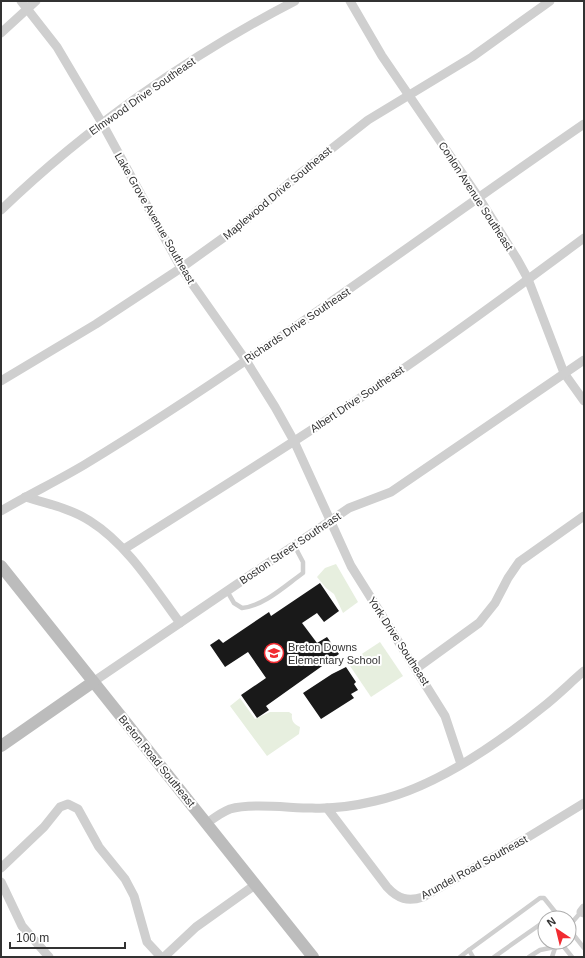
<svg xmlns="http://www.w3.org/2000/svg" width="585" height="958" font-family="Arial,sans-serif">
<style>
.green{fill:#e7efdf}
.building{fill:#191919}
.lines{fill:none;stroke-linecap:round;stroke-linejoin:round}
.lane{stroke:#cfcfcf;stroke-width:4.5}
.street{stroke:#cfcfcf;stroke-width:9}
.secondary{stroke:#bcbcbc;stroke-width:12}
.labels{text-anchor:middle;dominant-baseline:central;stroke-width:4;stroke-linejoin:round;paint-order:stroke}
.street-label{font-size:11px;fill:#323232;stroke:#fff}
.poi-label{font-size:11px;fill:#323232;stroke:#fff;text-anchor:start}
</style>
<rect width="100%" height="100%" fill="#fff"/>
<!-- green -->
<g class="green">
<polygon points="336,564 358,602 343,613 334,594 326,588 317,577 325,568"/>
<polygon points="380,642 403,676 371,697 348,663"/>
<path d="M240 698 255 719 270 712H289L292 714C291 721 294 724 300 727L299 734 267 756 230 706Z"/>
</g>
<!-- building -->
<g class="building">
<polygon points="320,583 339,611 324,622 317,613 302,623 317,643 327,637 339,654 266,706 269,710 257,718 241,695 266,678 248,652 225,667 210,645 219,639 223,643 269,612 271,616"/>
<polygon points="346,667 356,682 354,684 358,690 351,694 354,698 321,719 303,693 332,674"/>
</g>
<g class="lines">
<!-- lane -->
<g class="lane">
<path d="M227 591 234 603 242 608C264 606 286 585 303 573V562L294 545"/>
<polyline points="550,918 556,913"/>
<polyline points="569,926 581,912"/>
<polyline points="569,929 584,948"/>
<polyline points="560,942 572,957"/>
<polyline points="460,957 469,950"/>
<polyline points="473,957 469,950 540,898 544,898 560,918"/>
<polyline points="494,957 545,921"/>
<polyline points="529,957 540,950 555,947"/>
<polyline points="552,957 557,942"/>
</g>
<!-- street -->
<g class="street">
<polyline points="21,1 57,47 102,123 181,268 245,359 275,407 294,441 351,566 445,716 461,764"/>
<polyline points="350,1 382,56 479,198 517,259 528,279 564,373 584,401"/>
<polyline points="1,33 36,1"/>
<path d="M1 210C86 128 190 55 295 1"/>
<polyline points="1,381 96,324 181,268 237,228 302,172 368,120 472,57 550,1"/>
<path d="M25 497C46 503 72 509 90 521 128 545 154 588 180 623"/>
<path d="M1 511C28 495 57 481 84 465 257 360 418 238 584 124"/>
<path d="M124 549C216 491 310 433 400 371 463 328 523 283 584 238"/>
<polyline points="417,668 479,623 495,603 508,578 519,562 584,516"/>
<polyline points="93,682 349,508 391,492 584,360"/>
<path d="M327 808 387 887C398 899 408 902 423 897L525 839 584 803"/>
<path d="M207 823C214 818 222 812 230 809 251 803 290 808 312 808 333 809 354 806 375 801 435 788 496 745 543 707 557 696 570 683 584 671"/>
<polyline points="1,868 44,827 60,807 68,804 78,809 99,847 125,879 134,896 147,942 161,957"/>
<polyline points="1,882 22,926 49,957"/>
<polyline points="584,908 581,912 584,913"/>
<polyline points="164,957 196,927 255,885"/>
</g>
<!-- secondary -->
<g class="secondary">
<polyline points="1,566 313,957"/>
<polyline points="1,746 93,682"/>
</g>
</g>
<!-- icons -->
<defs>
<g id="school-ring" transform="scale(1)"><circle r="9.5" fill="#fff" stroke="#f12b31" stroke-width="1.5"/><path d="M0-5L7-2L0 1L-7-2ZM-4 1L0 2.5L4 1V4Q0 6-4 4Z" fill="#f12b31"/></g>
</defs>
<g fill-rule="evenodd">
<use href="#school-ring" x="274" y="653"/>
</g>
<g class="labels">
<!-- street labels -->
<g class="street-label">
<text transform="translate(142 96) rotate(-35)">Elmwood Drive Southeast</text>
<text transform="translate(277 193) rotate(-40)">Maplewood Drive Southeast</text>
<text transform="translate(476 196) rotate(57)">Conlon Avenue Southeast</text>
<text transform="translate(155 218) rotate(60)">Lake Grove Avenue Southeast</text>
<text transform="translate(297 325) rotate(-34)">Richards Drive Southeast</text>
<text transform="translate(357 399) rotate(-34)">Albert Drive Southeast</text>
<text transform="translate(290 548) rotate(-34)">Boston Street Southeast</text>
<text transform="translate(399 641) rotate(57)">York Drive Southeast</text>
<text transform="translate(157 761) rotate(51)">Breton Road Southeast</text>
<text transform="translate(474 867) rotate(-29)">Arundel Road Southeast</text>
</g>
<!-- poi labels -->
<g class="poi-label">
<text x="288" y="647">Breton Downs<tspan x="288" dy="13">Elementary School</tspan></text>
</g>
</g>
<!-- border -->
<rect width="585" height="958" fill="none" stroke="#323232" stroke-width="4"/>
<!-- north arrow -->
<g transform="translate(557 930) rotate(325)"><circle r="19" fill="#ffffff" stroke="#adadad"/>
<path d="M0-3L7 15L0 10L-7 15Z" fill="#f12b31"/>
<text y="-6" font-size="11" font-weight="bold" text-anchor="middle" fill="#323232">N</text>
</g>
<!-- scale -->
<path d="M10 942v6h115v-6" fill="none" stroke="#323232" stroke-width="2"/>
<text x="16" y="942" font-size="12" fill="#323232" stroke="#ffffff" stroke-width="3" paint-order="stroke">100 m</text>
</svg>
